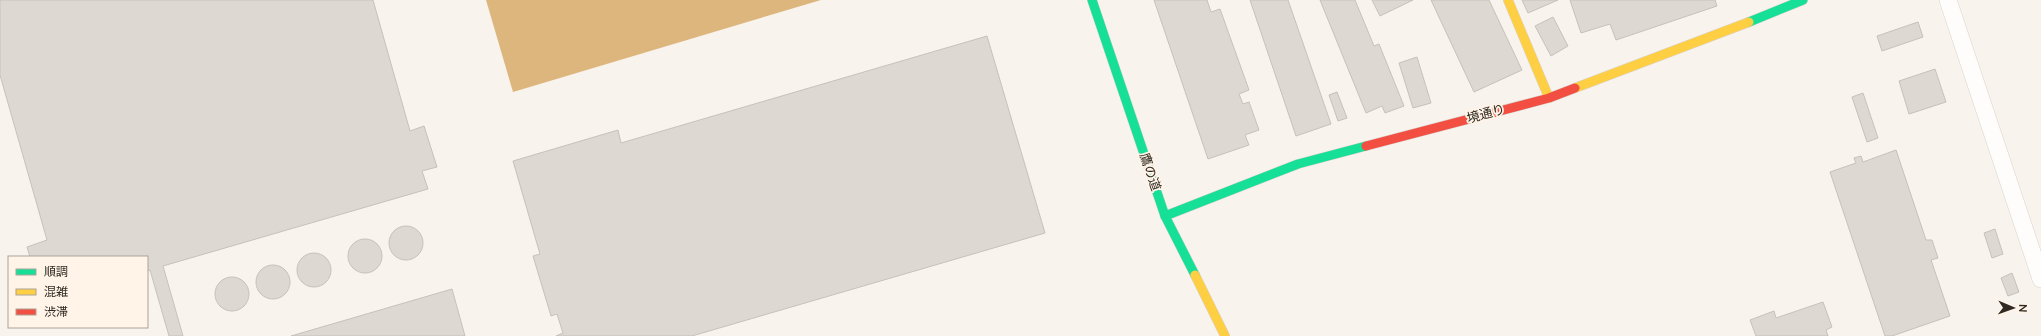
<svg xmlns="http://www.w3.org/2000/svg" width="2041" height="336" font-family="'Nunito Sans','Noto Sans JP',sans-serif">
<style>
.water{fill:#dcb67c}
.building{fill:#ded8d2;stroke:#c6c1bb}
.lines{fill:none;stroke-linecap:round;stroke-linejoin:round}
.lane-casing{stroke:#d6d1cb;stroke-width:18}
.fast-casing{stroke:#d6d1cb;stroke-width:10}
.slow-casing{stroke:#d6d1cb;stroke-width:10}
.jam-casing{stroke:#d6d1cb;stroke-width:10}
.lane{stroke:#fefdfc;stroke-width:17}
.fast{stroke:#16e098;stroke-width:9}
.slow{stroke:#ffcf43;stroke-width:9}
.jam{stroke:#f24e42;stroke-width:9}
.labels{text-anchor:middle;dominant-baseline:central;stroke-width:3.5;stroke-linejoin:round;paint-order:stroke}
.street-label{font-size:13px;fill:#2f2a23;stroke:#fff4e7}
</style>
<rect width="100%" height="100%" fill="#f9f3ed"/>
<!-- water -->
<polygon class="water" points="486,0 821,0 513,92"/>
<!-- building -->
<g class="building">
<polygon points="0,0 373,0 410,131 424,126 437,167 422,171 428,189 163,266 183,336 169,336 150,270 147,271 147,257 30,257 27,247 47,240 0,75"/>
<polygon points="1154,0 1207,0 1211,12 1220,9 1249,90 1239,94 1243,104 1249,102 1259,130 1245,135 1249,145 1208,159"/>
<polygon points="1250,0 1288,0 1331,124 1296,136"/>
<polygon points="1320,0 1355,0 1374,46 1379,44 1404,106 1385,113 1382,106 1366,113"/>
<polygon points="1372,0 1413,0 1380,16"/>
<polygon points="1431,0 1489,0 1522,70 1474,92"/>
<polygon points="1522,0 1558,0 1528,13"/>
<polygon points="1570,0 1715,0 1717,6 1616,40 1610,24 1581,33"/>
<polygon points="1553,17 1568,46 1551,56 1535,26"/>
<polygon points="1918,22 1923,37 1882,51 1877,36"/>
<polygon points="987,36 1045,233 692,336 556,336 563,333 557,314 551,316 533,256 540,254 513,161 618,130 621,143"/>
<polygon points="1417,57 1431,103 1413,108 1399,63"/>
<polygon points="1935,69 1946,102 1909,114 1899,81"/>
<polygon points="1337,92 1347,118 1338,121 1329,95"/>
<polygon points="1863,93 1878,138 1867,142 1852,97"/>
<polygon points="1896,150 1926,240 1932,240 1938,258 1931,260 1950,316 1892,336 1885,336 1830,172 1856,163 1854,158 1861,156 1863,162"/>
<circle cx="406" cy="243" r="17"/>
<polygon points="1995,229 2003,254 1992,258 1984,233"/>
<circle cx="365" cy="256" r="17"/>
<circle cx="314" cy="270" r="17"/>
<circle cx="273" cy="282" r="17"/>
<polygon points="2012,273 2019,292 2008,296 2001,278"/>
<circle cx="232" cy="294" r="17"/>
<polygon points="452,289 465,336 291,336"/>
<polygon points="1823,302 1832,327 1826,330 1828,336 1756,336 1750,320 1774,311 1776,318"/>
</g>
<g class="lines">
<!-- lane casing -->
<g class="lane-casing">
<polyline id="lane" points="1948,0 2041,279"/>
</g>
<!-- fast casing -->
<g class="fast-casing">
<g id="fast">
<polyline points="1092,0 1165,216 1195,275"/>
<polyline points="1749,22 1803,0"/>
<polyline points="1165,216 1298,164 1366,146"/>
</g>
</g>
<!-- slow casing -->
<g class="slow-casing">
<g id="slow">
<polyline points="1508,0 1549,98"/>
<polyline points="1575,88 1749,22"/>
<polyline points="1195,275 1225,336"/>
</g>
</g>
<!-- jam casing -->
<g class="jam-casing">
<polyline id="jam" points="1366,146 1549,98 1575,88"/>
</g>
<!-- lane -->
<use href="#lane" class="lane"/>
<!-- fast -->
<use href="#fast" class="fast"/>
<!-- slow -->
<use href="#slow" class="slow"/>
<!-- jam -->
<use href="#jam" class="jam"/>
</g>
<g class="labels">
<!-- street labels -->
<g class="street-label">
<text transform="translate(1486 114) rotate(-15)">境通り</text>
<text transform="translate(1150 172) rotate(71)">鷹の道</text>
</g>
</g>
<!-- legend -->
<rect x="8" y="256" width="140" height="72" fill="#fff4e7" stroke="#aca399"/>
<rect x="16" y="269" width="20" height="6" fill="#16e098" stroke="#aca399"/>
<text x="44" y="276" font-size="12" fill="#2f2a23">順調</text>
<rect x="16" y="289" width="20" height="6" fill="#ffcf43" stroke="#aca399"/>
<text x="44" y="296" font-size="12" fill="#2f2a23">混雑</text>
<rect x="16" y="309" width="20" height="6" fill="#f24e42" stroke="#aca399"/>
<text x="44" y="316" font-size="12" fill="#2f2a23">渋滞</text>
<!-- north arrow -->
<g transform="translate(2013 308) rotate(92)" stroke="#fff4e7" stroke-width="3" paint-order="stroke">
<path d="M0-3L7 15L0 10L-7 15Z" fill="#2f2a23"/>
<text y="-6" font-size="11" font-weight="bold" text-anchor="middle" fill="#2f2a23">N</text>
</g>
</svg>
